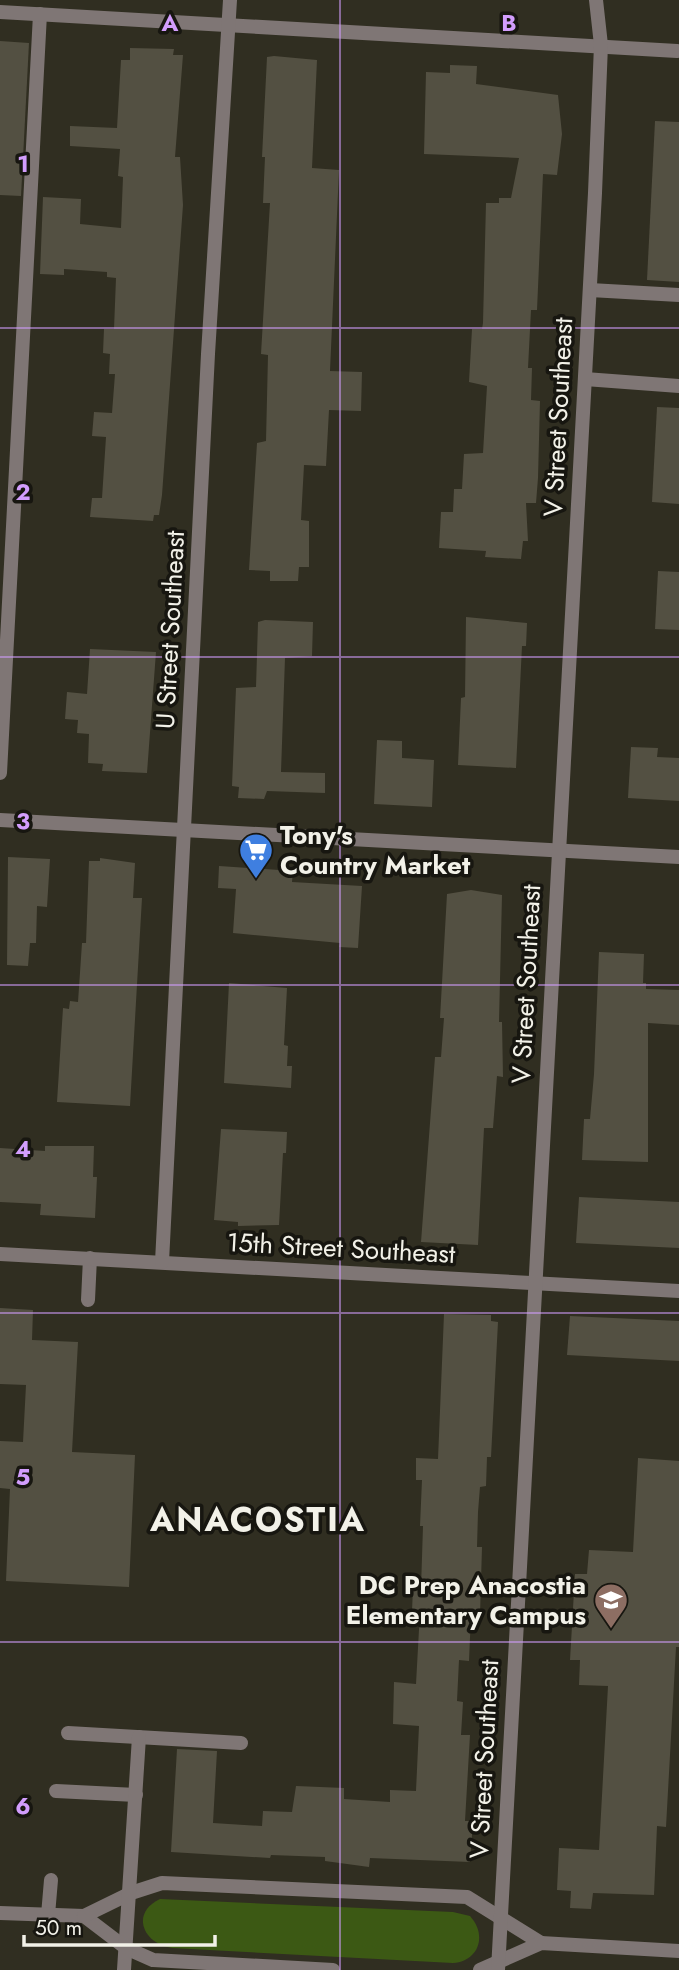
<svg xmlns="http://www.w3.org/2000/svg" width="679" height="1970" font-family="Jost,sans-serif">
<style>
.green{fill:#3c5914}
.building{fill:#535042}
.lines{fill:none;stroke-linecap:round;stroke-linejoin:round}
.service{stroke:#7f7675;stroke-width:14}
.minor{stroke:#7f7675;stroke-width:14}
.grid{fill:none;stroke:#d29dfd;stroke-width:2;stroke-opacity:0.55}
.labels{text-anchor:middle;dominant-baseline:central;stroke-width:7;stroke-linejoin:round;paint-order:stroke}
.street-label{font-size:26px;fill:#f2f1e8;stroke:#171610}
.poi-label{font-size:26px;font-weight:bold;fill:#f2f1e8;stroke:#171610;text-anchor:start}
.district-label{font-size:33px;font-weight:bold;letter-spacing:2px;fill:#f2f1e8;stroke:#171610}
.grid-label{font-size:23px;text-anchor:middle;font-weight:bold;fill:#d29dfd;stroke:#171610;stroke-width:7;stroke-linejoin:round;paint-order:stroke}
</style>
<rect width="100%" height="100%" fill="#302e21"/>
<!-- green -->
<path class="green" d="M160 1899 453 1912 470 1916C488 1936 478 1961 453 1963L172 1948C143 1944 130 1913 160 1899Z"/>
<!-- building -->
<g class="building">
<polygon points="0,41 29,43 21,196 0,195"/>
<polygon points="130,48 174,49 173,55 183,55 175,157 180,157 183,205 162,495 159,515 154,515 153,521 90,517 92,498 102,498 106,437 92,436 94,412 112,413 115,374 109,374 110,354 103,353 104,329 114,329 116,278 107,277 107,272 64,269 64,275 40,274 43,197 81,199 80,224 121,228 123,177 118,176 120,149 70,146 70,126 117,128 121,60 130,60"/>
<polygon points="274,56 317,60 312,168 339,170 330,371 362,372 361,411 329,410 326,466 304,465 301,520 309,521 309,567 299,567 298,581 270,581 270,571 249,570 257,443 266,441 268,355 261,354 270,203 263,203 265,157 262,157 267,57"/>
<polygon points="450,65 477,66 476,84 558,95 562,134 557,175 543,174 537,310 531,310 528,368 532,368 531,400 540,401 538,478 536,503 526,503 528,541 523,541 521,559 485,557 486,551 439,548 441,512 453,512 454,489 462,489 464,454 483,453 487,386 469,382 472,329 482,329 483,323 486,203 499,203 499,198 511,198 519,158 424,154 426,72 450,73"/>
<polygon points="655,121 679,122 679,282 647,280"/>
<polygon points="657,407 679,408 679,504 652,502"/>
<polygon points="658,571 679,572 679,630 655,629"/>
<polygon points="466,617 527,623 526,646 522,646 516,768 458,765 461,698 465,697"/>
<polygon points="265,620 313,622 312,656 285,658 281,772 325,773 325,793 267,791 264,799 238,798 239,787 232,786 236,688 256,687 258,622"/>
<polygon points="90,649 156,652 147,773 102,771 103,764 88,763 89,734 77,733 78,720 65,719 67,692 87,694"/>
<polygon points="377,740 402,741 402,758 434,760 432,807 374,804"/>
<polygon points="631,747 658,748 657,757 679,758 679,801 628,798"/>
<polygon points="8,857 50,859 47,907 37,906 36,943 30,943 28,966 7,965"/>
<polygon points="100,858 135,863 133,898 142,898 130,1106 57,1102 63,1008 69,1009 70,1001 78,1002 82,943 86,943 89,861 100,861"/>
<polygon points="219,866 293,871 292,882 362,886 358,948 339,947 340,943 233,933 236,889 218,888"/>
<polygon points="471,890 502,895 499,1022 502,1022 503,1077 497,1076 493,1128 484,1128 478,1245 421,1242 435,1057 441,1057 444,1018 440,1018 447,894"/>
<polygon points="599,952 644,954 643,983 646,983 646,989 679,990 679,1025 648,1023 648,1162 582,1160 584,1119 590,1119 594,1074"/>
<polygon points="229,983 287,988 284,1045 288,1046 287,1066 292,1066 291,1088 224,1083"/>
<polygon points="221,1129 287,1132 286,1153 283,1153 279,1225 238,1226 238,1222 214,1220"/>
<polygon points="45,1146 94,1146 93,1177 97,1177 95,1218 40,1215 41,1204 0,1202 0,1148 45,1151"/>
<polygon points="579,1197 679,1202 679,1248 576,1243"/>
<polygon points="0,1308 33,1310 32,1340 78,1342 72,1452 135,1455 129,1587 6,1581 10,1489 0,1488 0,1441 23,1442 26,1385 0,1384"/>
<polygon points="444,1314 491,1315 491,1321 498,1322 491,1457 487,1457 486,1486 480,1487 478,1512 477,1547 482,1547 480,1615 471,1614 469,1661 459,1660 457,1701 463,1702 461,1735 470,1735 465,1821 473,1821 470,1862 370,1858 369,1867 325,1861 325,1857 271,1855 270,1858 171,1852 177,1749 217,1751 213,1823 262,1826 263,1811 292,1812 296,1786 344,1788 344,1799 390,1802 390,1790 416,1791 419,1726 393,1724 394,1682 416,1684 420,1611 412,1611 413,1588 421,1588 423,1526 420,1526 422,1480 416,1480 416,1458 438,1459"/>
<polygon points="570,1316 679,1321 679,1361 567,1355"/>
<polygon points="638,1458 679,1461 679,1647 676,1647 666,1827 657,1826 654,1895 593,1893 591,1909 570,1908 571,1891 557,1890 559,1848 599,1850 608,1686 579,1685 580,1660 570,1660 575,1574 587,1574 589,1550 633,1552"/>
</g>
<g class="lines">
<!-- service -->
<g class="service">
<polyline points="590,290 679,295"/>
<polyline points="585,379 679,386"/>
<polyline points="0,773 40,14"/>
<polyline points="88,1300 90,1258"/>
<polyline points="68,1733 241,1743"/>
<polyline points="56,1791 136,1795"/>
<polyline points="48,1915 51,1880"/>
</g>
<!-- minor -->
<g class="minor">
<polyline points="0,12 677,51"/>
<polyline points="0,820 679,857"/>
<polyline points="0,1254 679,1291"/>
<polyline points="162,1262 208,354 230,0"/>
<polyline points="0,1913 84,1916 126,1948 153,1960 333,1970"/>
<polyline points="84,1916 131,1893 162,1883 467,1897 541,1943"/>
<polyline points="124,1970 139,1737"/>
<polyline points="480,1970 541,1943 679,1951"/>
<polyline points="498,1970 595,193 601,45 596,0"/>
</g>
</g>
<!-- grid -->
<path class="grid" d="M340 0V1970M0 328H679M0 657H679M0 985H679M0 1313H679M0 1642H679"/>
<!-- icons -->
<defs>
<g id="supermarket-pin" transform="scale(1.75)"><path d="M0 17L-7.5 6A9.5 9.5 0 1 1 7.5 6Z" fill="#3f7fe0" stroke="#171610"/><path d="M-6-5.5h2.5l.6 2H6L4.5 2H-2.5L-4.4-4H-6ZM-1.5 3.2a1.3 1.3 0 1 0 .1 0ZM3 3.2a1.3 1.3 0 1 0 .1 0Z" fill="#fff"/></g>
<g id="school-pin" transform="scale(1.75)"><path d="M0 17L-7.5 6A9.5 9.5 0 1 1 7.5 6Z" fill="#8d6e63" stroke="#171610"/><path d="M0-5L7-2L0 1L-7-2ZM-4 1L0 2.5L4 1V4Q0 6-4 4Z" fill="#fff"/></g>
</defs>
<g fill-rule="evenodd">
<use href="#supermarket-pin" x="256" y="850"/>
<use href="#school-pin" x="611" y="1600"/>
</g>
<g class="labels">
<!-- street labels -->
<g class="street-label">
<text transform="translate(558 417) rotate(-87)">V Street Southeast</text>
<text transform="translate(170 630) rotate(-87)">U Street Southeast</text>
<text transform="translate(526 984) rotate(-87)">V Street Southeast</text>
<text transform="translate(341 1248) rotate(3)">15th Street Southeast</text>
<text transform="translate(484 1759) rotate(-87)">V Street Southeast</text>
</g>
<!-- poi labels -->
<g class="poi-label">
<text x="280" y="835">Tony's<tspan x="280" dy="30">Country Market</tspan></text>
<text x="586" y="1585" text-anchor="end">DC Prep Anacostia<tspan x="586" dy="30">Elementary Campus</tspan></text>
</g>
<!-- district labels -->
<g class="district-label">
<text x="258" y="1519">ANACOSTIA</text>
</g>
</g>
<g class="grid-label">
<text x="170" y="31">A</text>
<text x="509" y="31">B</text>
<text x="23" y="172">1</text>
<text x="23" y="500">2</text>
<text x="23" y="829">3</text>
<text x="23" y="1157">4</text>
<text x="23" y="1485">5</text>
<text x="23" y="1814">6</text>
</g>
<!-- scale -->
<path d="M24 1935v10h191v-10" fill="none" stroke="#f2f1e8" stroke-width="3.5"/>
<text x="35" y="1935" font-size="21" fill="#f2f1e8" stroke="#171610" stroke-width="5" paint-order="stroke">50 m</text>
</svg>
